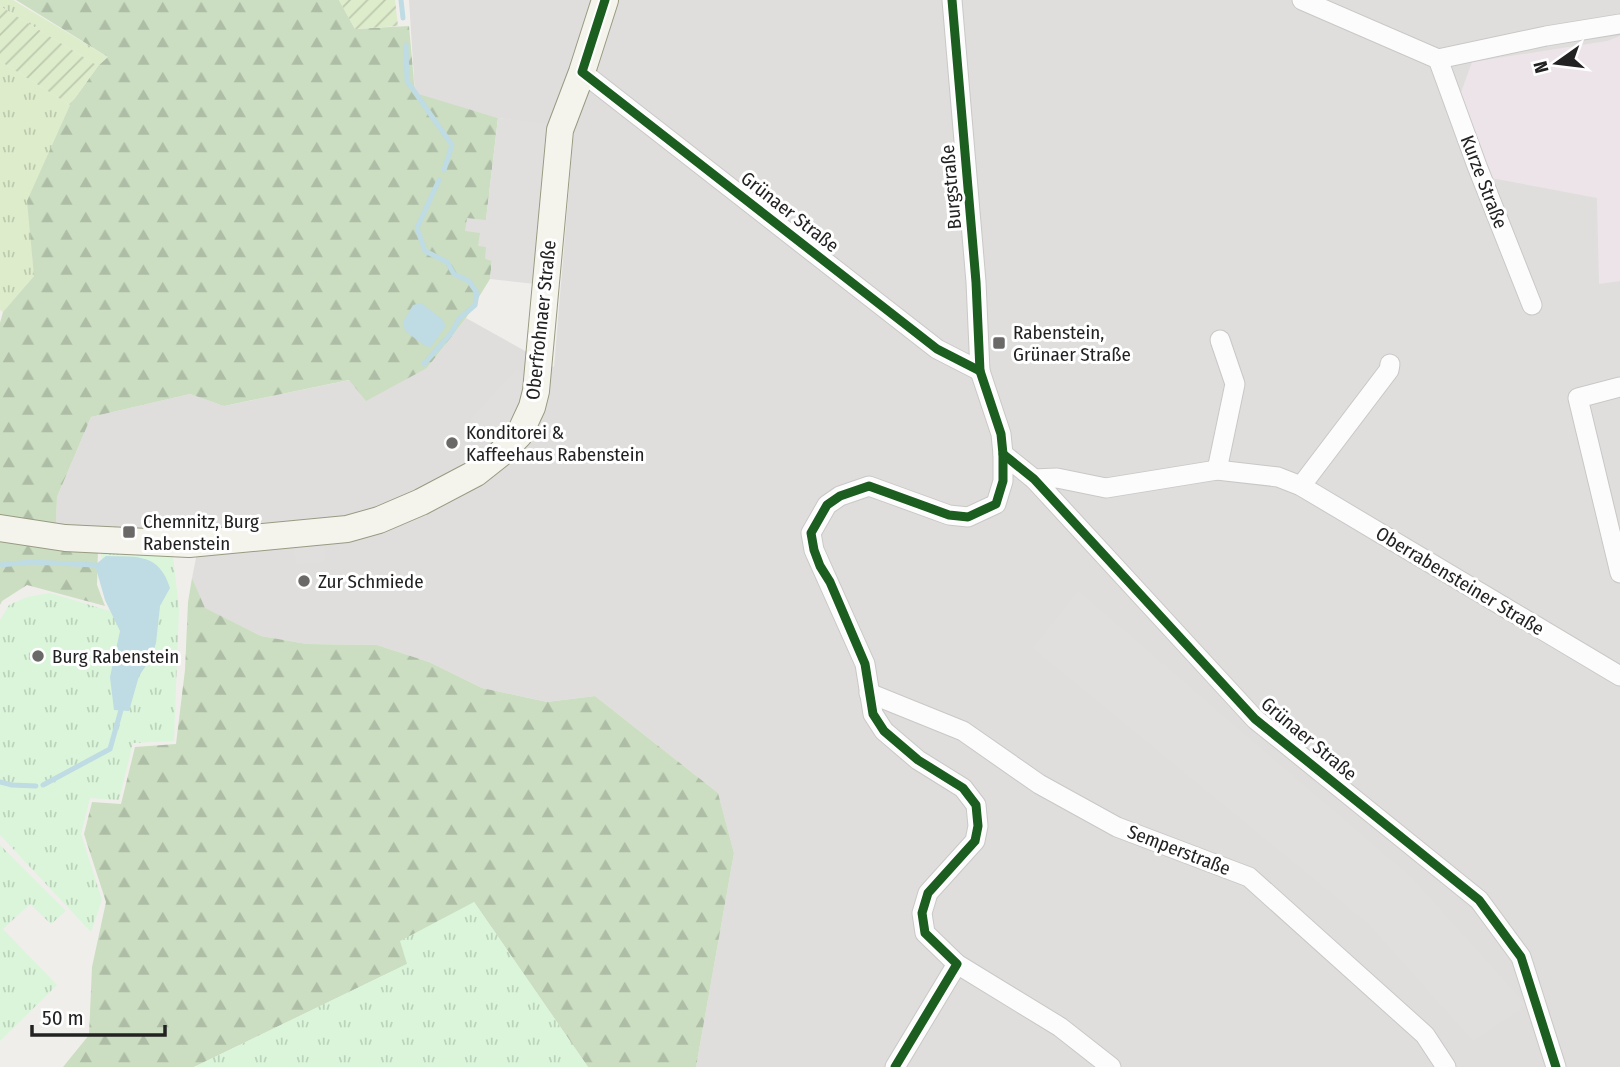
<svg xmlns="http://www.w3.org/2000/svg" width="1620" height="1067" font-family="'Fira Sans Condensed',sans-serif">
<style>
.residential{fill:#dfdedc}
.industrial{fill:#ede4e9}
.grass{fill:url(#grass-tufts)}
.forest{fill:url(#forest-firs)}
.park{fill:url(#park-tufts)}
.garden{fill:url(#garden-furrows)}
.parking{fill:#e0dfde}
.water{fill:#bfdbe3}
.lines{fill:none;stroke-linecap:round;stroke-linejoin:round}
.stream{stroke:#bfdbe3;stroke-width:5}
.minor-casing{stroke:#c9c8c7;stroke-width:21}
.secondary-casing{stroke:#999a82;stroke-width:28}
.minor{stroke:#fdfcfc;stroke-width:19}
.secondary{stroke:#f4f4ed;stroke-width:26}
.cycleway-casing{stroke:#fff;stroke-width:13}
.cycleway{stroke:#1b5e20;stroke-width:9}
.poi-dot{fill:#6a6968;stroke:#fff;stroke-width:2.5}
.labels{text-anchor:middle;dominant-baseline:central;stroke-width:6;stroke-linejoin:round;paint-order:stroke}
.street-label{font-size:19px;fill:#222;stroke:#fff}
.poi-label{font-size:19px;fill:#222;stroke:#fff;text-anchor:start}
</style>
<defs>
<pattern id="grass-tufts" width="24" height="20" patternUnits="userSpaceOnUse" patternTransform="scale(1.75)"><rect width="24" height="20" fill="#ddeccb"/><path d="M3 7l-1-3M5 7V3M7 7l1-3M15 17l-1-3M17 17v-4M19 17l1-3" fill="none" stroke="#bdcaae"/></pattern>
<pattern id="forest-firs" width="22" height="20" patternUnits="userSpaceOnUse" patternTransform="scale(1.75)"><rect width="22" height="20" fill="#cbdec1"/><path d="M5 1l3.5 6h-7zM16 11l3.5 6h-7z" fill="#aebea6"/></pattern>
<pattern id="park-tufts" width="24" height="20" patternUnits="userSpaceOnUse" patternTransform="scale(1.75)"><rect width="24" height="20" fill="#daf5da"/><path d="M3 7l-1-3M5 7V3M7 7l1-3M15 17l-1-3M17 17v-4M19 17l1-3" fill="none" stroke="#bbd2bb"/></pattern>
<pattern id="garden-furrows" width="10" height="10" patternUnits="userSpaceOnUse" patternTransform="scale(1.75)"><rect width="10" height="10" fill="#ddeccb"/><path d="M-1 1l2-2M0 10L10 0M9 11l2-2" fill="none" stroke="#bdcaae"/></pattern>
</defs>
<rect width="100%" height="100%" fill="#f0eeeb"/>
<!-- residential -->
<polygon class="residential" points="409,0 1620,0 1620,1067 696,1067 734,853 718,793 595,696 547,702 482,688 429,662 377,645 307,644 261,636 204,608 192,578 196,558 193,533 173,533 56,524 57,497 91,417 190,394 224,406 350,380 427,368 466,318 554,367 574,128 498,118 415,94"/>
<!-- industrial -->
<polygon class="industrial" points="1620,36 1620,281 1599,284 1597,198 1491,178 1459,98 1472,62 1607,41"/>
<!-- grass -->
<g class="grass">
<polygon points="0,0 13,0 108,57 98,66 0,6"/>
<polygon points="0,61 70,105 28,201 34,276 3,312 0,310"/>
</g>
<!-- forest -->
<g class="forest">
<polygon points="16,0 339,0 355,29 409,26 415,93 498,118 486,220 465,230 480,232 492,260 490,279 466,318 427,368 366,401 349,380 224,406 190,394 91,417 57,497 56,524 0,518 0,323 3,312 34,276 27,201 70,105 98,66 108,57"/>
<polygon points="0,536 98,549 97,585 105,606 27,585 2,601 0,605"/>
<polygon points="192,578 205,608 261,636 307,644 377,645 429,662 482,688 547,702 595,696 718,793 734,853 696,1067 588,1067 474,902 407,964 194,1067 63,1067 89,1035 92,967 106,902 84,834 92,802 121,804 135,747 176,744 185,670 188,602"/>
</g>
<!-- park -->
<g class="park">
<polygon points="101,549 173,556 179,608 174,741 133,743 119,800 90,798 81,834 102,900 91,932 0,835 0,620 9,605 27,597 50,593 110,611 102,588"/>
<polygon points="0,845 66,911 51,924 30,904 3,929 57,985 0,1041"/>
<polygon points="474,902 588,1067 194,1067 407,964 400,941"/>
</g>
<!-- garden -->
<g class="garden">
<polygon points="339,0 395,0 398,26 355,29"/>
<polygon points="0,6 98,66 70,105 0,61"/>
</g>
<!-- parking -->
<g class="parking">
<polygon points="498,118 554,124 535,284 490,279 492,261 485,259 486,247 478,246 480,233 465,231 467,218 486,220"/>
<polygon points="518,368 536,391 500,454 471,419"/>
<polygon points="324,546 325,562 296,564 295,547"/>
<polygon points="1078,591 1412,878 1526,1005 1473,1041 1368,923 1033,648"/>
</g>
<!-- water -->
<g class="water">
<polygon points="421,303 442,319 446,326 431,347 425,346 405,331 403,322 413,305"/>
<path d="M106 556C138 557 159 553 170 588L160 606 156 643 151 658 139 676 129 711 114 710 110 677 120 631 105 600 95 565Z"/>
</g>
<g class="lines">
<!-- stream -->
<g class="stream">
<polyline points="401,0 403,18"/>
<polyline points="406,45 407,81 452,145 444,170"/>
<polyline points="424,364 452,332 459,319 475,305 477,293 469,281 454,274 447,262 425,251 417,228 439,180"/>
<polyline points="0,565 31,562 95,565"/>
<polyline points="0,782 12,785 36,786"/>
<polyline points="43,785 110,749 121,710"/>
</g>
<!-- minor casing -->
<g class="minor-casing">
<g id="minor">
<polyline points="952,0 976,282 980,371 1001,434 1003,454 1003,481 996,504 968,517 949,515 869,486 840,496 827,505 811,533 814,550 865,664 873,714 884,731 918,760 963,788 976,805 978,826 975,841 928,893 922,913 925,933 957,964 1060,1027 1111,1067"/>
<polyline points="1302,0 1438,59 1546,36 1620,24"/>
<polyline points="1438,59 1477,166 1532,305"/>
<polyline points="582,72 937,349 980,371"/>
<polyline points="1620,387 1578,398 1620,573"/>
<polyline points="1003,454 1034,479 1255,719 1479,900 1521,957 1556,1067"/>
<polyline points="1217,470 1235,384 1220,340"/>
<polyline points="1034,479 1057,478 1106,488 1217,470 1278,477 1301,486 1620,676"/>
<polyline points="1301,486 1389,370 1390,364"/>
<polyline points="869,693 963,731 1039,784 1117,827 1249,877 1425,1035 1446,1067"/>
<polyline points="895,1067 957,964"/>
</g>
</g>
<!-- secondary casing -->
<g class="secondary-casing">
<polyline id="secondary" points="0,528 65,538 189,544 347,529 379,520 421,502 476,473 500,454 519,435 532,407 536,391 560,130 582,72 605,0"/>
</g>
<!-- minor -->
<use href="#minor" class="minor"/>
<!-- secondary -->
<use href="#secondary" class="secondary"/>
<!-- cycleway casing -->
<g class="cycleway-casing">
<g id="cycleway">
<polyline points="605,0 582,72 937,349 980,371"/>
<polyline points="1003,454 1034,479 1255,719 1479,900 1521,957 1556,1067"/>
<polyline points="895,1067 957,964 925,933 922,913 928,893 975,841 978,826 976,805 963,788 918,760 884,731 873,714 865,664 830,582 820,566 814,550 811,533 827,505 840,496 869,486 949,515 968,517 996,504 1003,481 1003,454 1001,434 980,371 976,282 952,0"/>
</g>
</g>
<!-- cycleway -->
<use href="#cycleway" class="cycleway"/>
</g>
<!-- markers -->
<g class="poi-dot">
<rect x="992" y="336" width="14" height="14" rx="3.5"/>
<circle cx="452" cy="443" r="7"/>
<rect x="122" y="525" width="14" height="14" rx="3.5"/>
<circle cx="304" cy="581" r="7"/>
<circle cx="38" cy="656" r="7"/>
</g>
<g class="labels">
<!-- street labels -->
<g class="street-label">
<text transform="translate(1484 182) rotate(69)">Kurze Straße</text>
<text transform="translate(951 187) rotate(-95)">Burgstraße</text>
<text transform="translate(790 212) rotate(38)">Grünaer Straße</text>
<text transform="translate(541 320) rotate(-84)">Oberfrohnaer Straße</text>
<text transform="translate(1460 581) rotate(31)">Oberrabensteiner Straße</text>
<text transform="translate(1309 739) rotate(40)">Grünaer Straße</text>
<text transform="translate(1179 850) rotate(21)">Semperstraße</text>
</g>
<!-- poi labels -->
<g class="poi-label">
<text x="1013" y="332">Rabenstein,<tspan x="1013" dy="22">Grünaer Straße</tspan></text>
<text x="466" y="432">Konditorei &amp;<tspan x="466" dy="22">Kaffeehaus Rabenstein</tspan></text>
<text x="143" y="521">Chemnitz, Burg<tspan x="143" dy="22">Rabenstein</tspan></text>
<text x="318" y="581">Zur Schmiede</text>
<text x="52" y="656">Burg Rabenstein</text>
</g>
</g>
<!-- north arrow -->
<g transform="translate(1557 63) rotate(256)" stroke="#ffffff" stroke-width="5" paint-order="stroke">
<path d="M0-5L12 26L0 18L-12 26Z" fill="#222222"/>
<text y="-10" font-size="19" font-weight="bold" text-anchor="middle" fill="#222222">N</text>
</g>
<!-- scale -->
<path d="M32 1025v10h133v-10" fill="none" stroke="#222222" stroke-width="3.5"/>
<text x="42" y="1025" font-size="21" fill="#222222" stroke="#ffffff" stroke-width="5" paint-order="stroke">50 m</text>
</svg>
